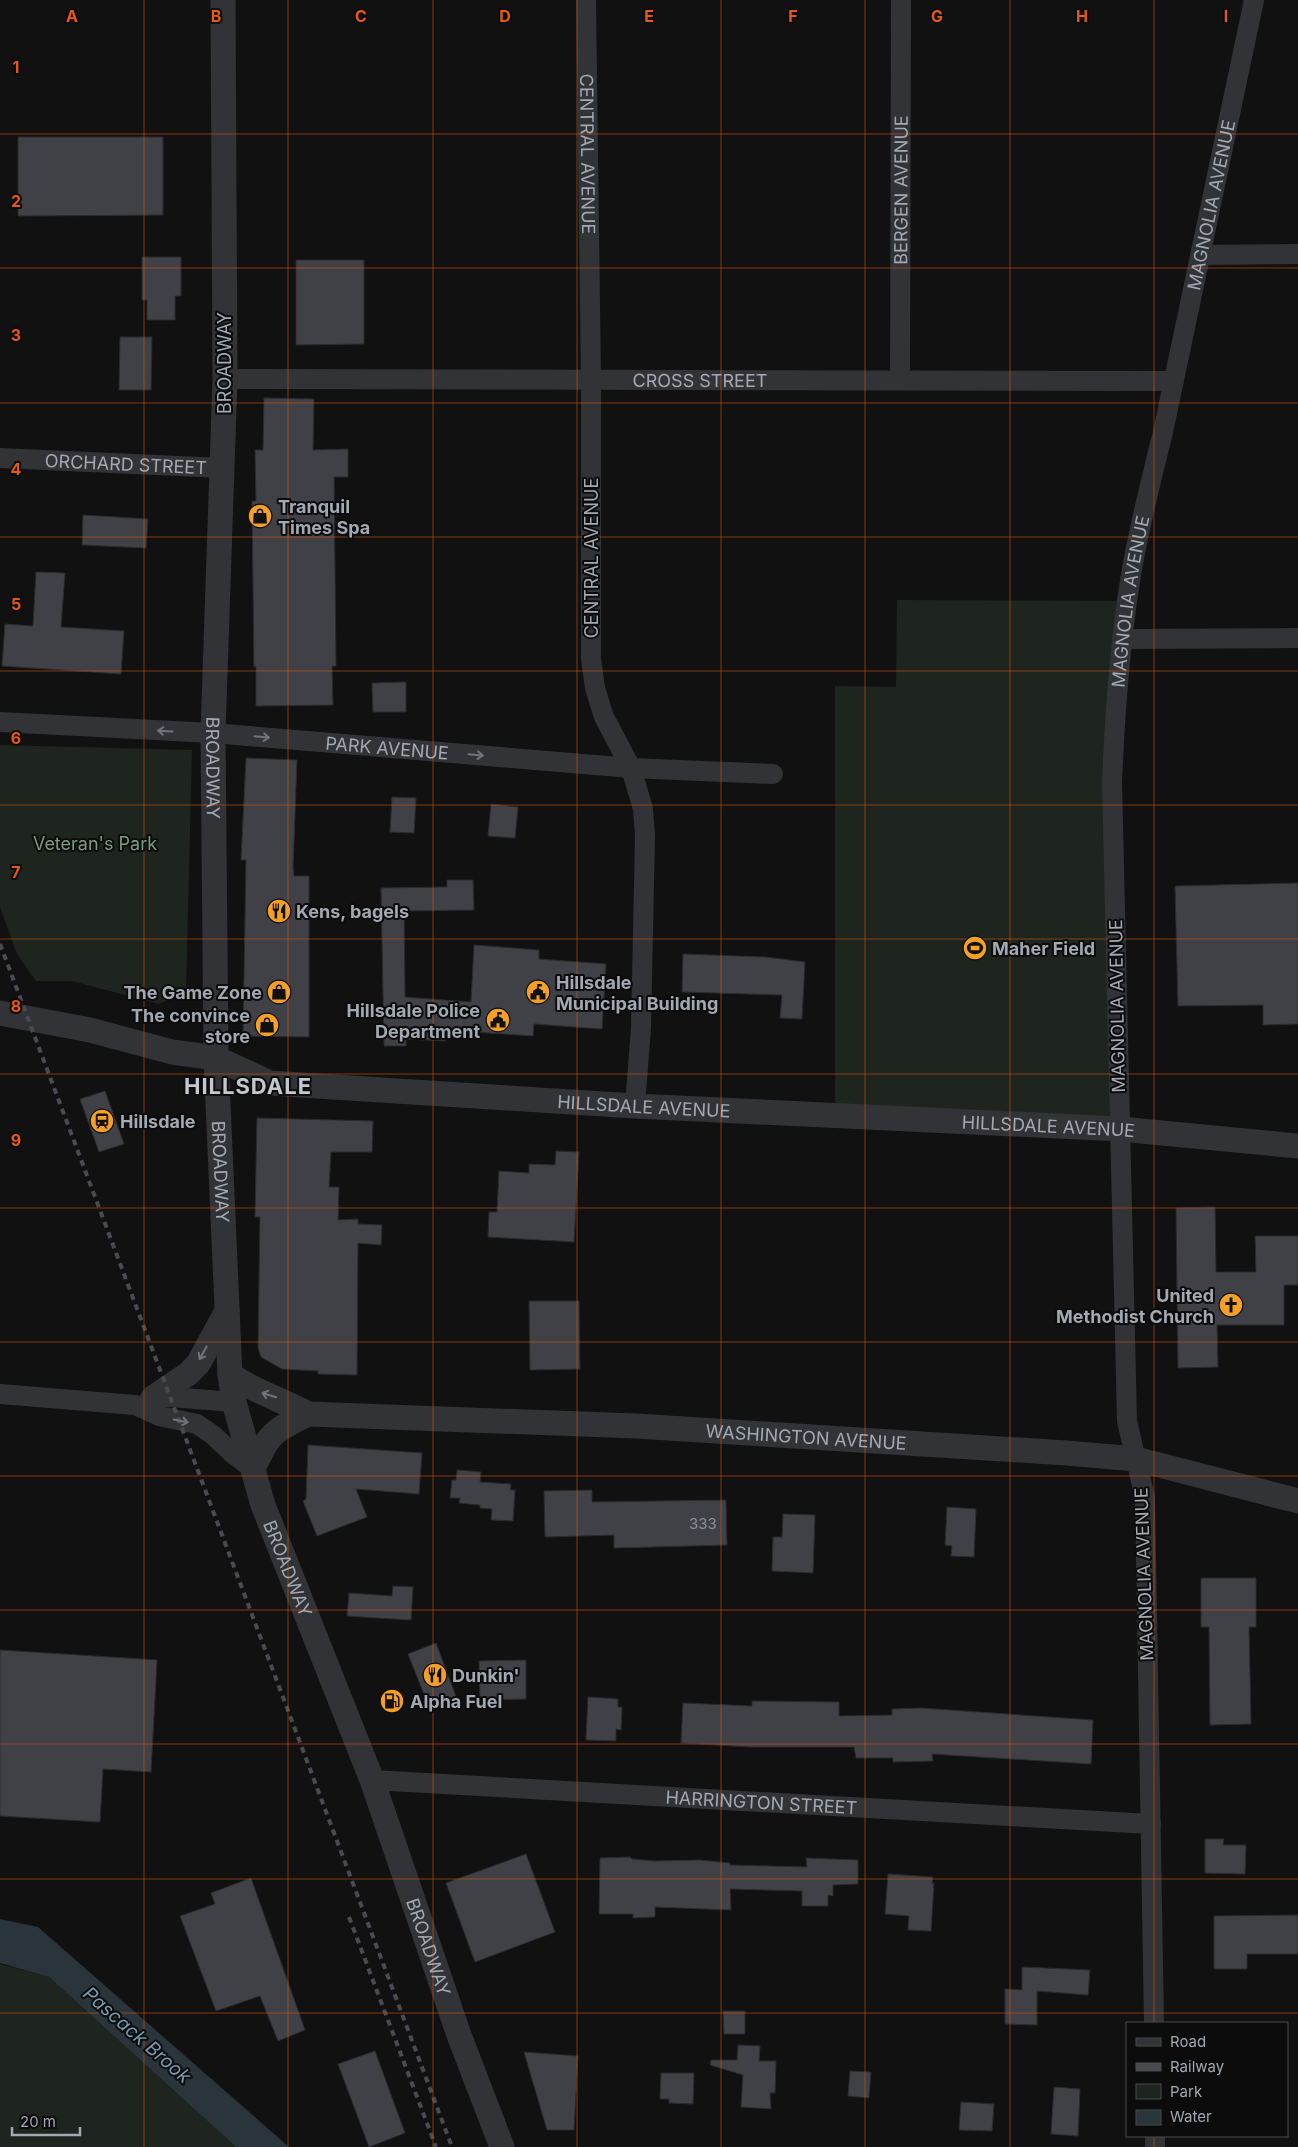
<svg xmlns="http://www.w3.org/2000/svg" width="1298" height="2147" font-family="Inter,sans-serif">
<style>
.green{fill:#1d251e}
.water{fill:#2a353b}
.building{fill:#404146;stroke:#2b2b2f}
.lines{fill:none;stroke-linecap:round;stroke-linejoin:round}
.minor{stroke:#323337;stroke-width:20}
.tertiary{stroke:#323337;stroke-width:25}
.rail{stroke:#494b51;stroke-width:4;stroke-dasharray:6 5;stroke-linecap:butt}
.oneway{stroke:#70747b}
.grid{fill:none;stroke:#e8590c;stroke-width:1;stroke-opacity:0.55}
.labels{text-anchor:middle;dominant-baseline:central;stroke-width:4;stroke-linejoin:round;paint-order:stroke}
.number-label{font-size:15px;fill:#8a8f98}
.street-label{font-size:18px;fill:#a2a9b3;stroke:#0c0c0d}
.poi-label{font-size:18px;font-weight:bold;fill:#a2a9b3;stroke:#0c0c0d;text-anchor:start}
.park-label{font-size:18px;fill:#799f78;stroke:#0c0c0d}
.water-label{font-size:19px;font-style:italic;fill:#789ab0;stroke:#0c0c0d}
.district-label{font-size:22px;font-weight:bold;letter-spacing:1px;fill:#c3c7cf;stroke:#0c0c0d}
.grid-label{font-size:16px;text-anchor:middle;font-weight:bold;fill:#e8590c;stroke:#0c0c0d;stroke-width:4;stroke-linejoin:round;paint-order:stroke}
</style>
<rect width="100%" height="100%" fill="#111112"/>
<!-- green -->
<g class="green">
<polygon points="897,600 1127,601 1122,639 1120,1129 835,1115 835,686 896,687"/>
<polygon points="0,745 192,750 186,992 159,1004 72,981 36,981 17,954 0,907"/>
<polygon points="0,1964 49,1977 236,2147 0,2147"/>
</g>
<!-- water -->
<polygon class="water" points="0,1919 38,1927 289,2147 236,2147 49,1977 0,1963"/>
<!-- building -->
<g class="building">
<polygon points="18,137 163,137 163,215 18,216"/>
<polygon points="142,257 181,257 181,296 175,296 175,320 147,320 147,300 142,300"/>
<polygon points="296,260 364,260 364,344 296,345"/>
<polygon points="120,337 152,337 151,390 119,390"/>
<polygon points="264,398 314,399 313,450 348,449 348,477 334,477 336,666 332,666 333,705 256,706 256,666 254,667 252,501 256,501 255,450 263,450"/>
<polygon points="83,515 148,519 146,548 82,545"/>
<polygon points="36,572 65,573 61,627 124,631 121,674 2,666 5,624 33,626"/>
<polygon points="406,682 406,712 373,712 372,683"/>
<polygon points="246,758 297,760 293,868 294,876 309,876 309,1037 243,1036 246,860 241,860"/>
<polygon points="392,797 416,798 414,833 390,832"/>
<polygon points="491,804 518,807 515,838 488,836"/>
<polygon points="447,880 473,880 474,910 404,911 405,997 471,1002 474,945 539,950 539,959 606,964 602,1029 534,1024 533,1036 446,1030 445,1041 406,1039 406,1046 384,1046 381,888 447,887"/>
<polygon points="1298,883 1298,1024 1263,1025 1263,1005 1178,1006 1175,886"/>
<polygon points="683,954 765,957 805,962 802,1019 780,1018 782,995 682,992"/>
<polygon points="105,1091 124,1144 99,1152 80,1099"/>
<polygon points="257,1118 373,1121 372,1152 331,1152 329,1187 339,1187 338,1220 358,1219 358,1224 382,1225 381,1245 358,1243 357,1375 318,1374 318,1371 282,1369 261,1357 258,1348 260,1217 255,1217"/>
<polygon points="556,1151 579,1152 574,1242 488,1237 489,1212 497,1212 499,1171 529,1173 529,1164 555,1165"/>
<polygon points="1215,1207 1216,1272 1256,1272 1255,1236 1298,1236 1298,1285 1284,1285 1284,1325 1217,1325 1218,1367 1178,1368 1176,1208"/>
<polygon points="529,1301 579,1301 580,1369 530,1370"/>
<polygon points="308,1445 422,1453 419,1494 356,1489 367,1517 317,1536 303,1501 306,1499"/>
<polygon points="457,1470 481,1472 480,1482 511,1484 510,1490 515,1490 513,1521 491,1520 492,1509 480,1508 480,1505 459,1503 460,1498 450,1498 452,1480 456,1480"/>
<polygon points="592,1490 592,1502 726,1500 727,1545 614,1548 614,1535 545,1537 544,1491"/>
<polygon points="947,1507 976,1509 974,1557 951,1556 952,1546 945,1545"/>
<polygon points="783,1514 815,1515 813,1573 772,1571 773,1537 782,1537"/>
<polygon points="1201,1578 1256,1578 1256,1627 1249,1627 1251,1724 1210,1725 1209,1627 1201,1627"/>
<polygon points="393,1586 413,1587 411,1620 347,1616 349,1593 392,1596"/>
<polygon points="436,1643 457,1699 430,1709 408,1654"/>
<polygon points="0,1650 157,1660 151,1772 103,1769 100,1822 0,1816"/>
<polygon points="526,1660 526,1699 480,1700 479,1661"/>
<polygon points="588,1697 618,1699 618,1707 622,1707 621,1730 616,1729 616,1741 586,1740"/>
<polygon points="752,1701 839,1702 839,1716 892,1715 892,1709 921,1708 1093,1720 1091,1764 932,1754 933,1761 893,1762 893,1758 856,1758 854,1747 751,1747 681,1743 683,1703 752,1706"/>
<polygon points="1205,1839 1224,1839 1223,1845 1246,1845 1245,1874 1205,1873"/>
<polygon points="526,1854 555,1932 475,1962 446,1883"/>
<polygon points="630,1857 632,1859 655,1861 700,1860 730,1863 730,1865 807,1867 806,1858 858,1860 858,1884 833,1885 833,1896 828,1895 828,1906 802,1906 802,1891 730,1889 731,1910 655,1907 655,1917 633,1918 633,1914 599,1914 600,1858"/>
<polygon points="888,1874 933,1877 932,1884 934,1883 931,1931 908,1930 909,1916 885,1914"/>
<polygon points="251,1878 305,2030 278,2041 260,1996 216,2011 180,1916 215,1904 211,1893"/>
<polygon points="1298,1915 1298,1954 1247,1954 1247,1969 1214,1969 1214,1916"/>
<polygon points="1022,1967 1090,1970 1088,1995 1037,1991 1037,2025 1005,2024 1005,1989 1022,1990"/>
<polygon points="723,2011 745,2011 745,2034 724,2034"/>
<polygon points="738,2045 760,2046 759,2061 776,2061 775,2093 770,2093 771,2109 741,2107 743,2075 710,2065 711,2060 737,2060"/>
<polygon points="375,2051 405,2133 369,2147 338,2064"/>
<polygon points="524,2052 578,2056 574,2130 547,2130"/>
<polygon points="850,2071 871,2072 869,2098 848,2096"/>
<polygon points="661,2073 694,2073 693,2104 669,2103 669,2099 660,2099"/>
<polygon points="1054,2087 1080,2089 1078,2136 1051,2134"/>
<polygon points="961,2102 994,2104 992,2131 959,2130"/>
</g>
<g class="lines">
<!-- minor -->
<g class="minor">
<path id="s1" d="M586 0 591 380V659L595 688 604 717 631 768 643 809 645 836 641 1028 635 1106"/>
<polyline points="1201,255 1298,254"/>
<path id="s2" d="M225 379 1174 381"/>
<path id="s3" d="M900 380 901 0"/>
<path id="s4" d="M0 458 223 468"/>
<polyline points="1122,639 1298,638"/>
<path id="s5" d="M0 722 213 733 631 768 773 774"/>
<polyline points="0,1394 135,1405 159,1416 197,1424 213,1435 232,1453 253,1469"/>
<polyline points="150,1398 170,1397 234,1402"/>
<path id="s6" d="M372 1780 1151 1824"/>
<path id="s7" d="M1154 2023 1145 1498 1127 1421 1112 782C1115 710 1120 639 1132 569 1140 523 1152 477 1163 432L1254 0"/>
<polyline points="1155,2136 1155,2147"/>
</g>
<!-- tertiary -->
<g class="tertiary">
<path id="s8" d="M223 0 225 379 213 733 216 1058 230 1375 234 1402 263 1505 372 1780 459 2035 502 2147"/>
<path id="s9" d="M0 1013 90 1030 172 1052 216 1058 270 1083 635 1106 1120 1129 1298 1146"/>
<path id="s10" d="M230 1375C254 1391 282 1400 308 1414L636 1426 1067 1453 1136 1459 1298 1501"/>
<polyline points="154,1397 188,1374 198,1364 227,1311"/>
<path d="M253 1469C269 1433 273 1431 308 1414"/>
</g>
<!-- rail -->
<g class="rail">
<polyline points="0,944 452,2147"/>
<polyline points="349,1917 436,2147"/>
</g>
</g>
<!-- one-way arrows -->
<defs><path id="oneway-shaft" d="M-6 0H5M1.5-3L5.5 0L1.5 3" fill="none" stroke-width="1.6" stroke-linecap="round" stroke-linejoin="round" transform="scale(1.25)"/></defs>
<g class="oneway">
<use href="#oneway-shaft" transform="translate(165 731) rotate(-177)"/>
<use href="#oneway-shaft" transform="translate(262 737) rotate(5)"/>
<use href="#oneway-shaft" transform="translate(476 755) rotate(5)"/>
<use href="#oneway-shaft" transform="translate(203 1353) rotate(119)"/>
<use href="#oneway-shaft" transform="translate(269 1395) rotate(-163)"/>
<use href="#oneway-shaft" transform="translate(181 1421) rotate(12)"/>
</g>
<!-- grid -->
<path class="grid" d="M144 0V2147M288 0V2147M433 0V2147M577 0V2147M721 0V2147M865 0V2147M1010 0V2147M1154 0V2023M0 134H1298M0 268H1298M0 403H1298M0 537H1298M0 671H1298M0 805H1298M0 939H1298M0 1074H1298M0 1208H1298M0 1342H1298M0 1476H1298M0 1610H1298M0 1744H1298M0 1879H1298M0 2013H1298M1154 2136V2147"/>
<!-- icons -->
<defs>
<g id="shop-disc" transform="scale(1.25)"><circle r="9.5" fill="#f4a028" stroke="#0c0c0d"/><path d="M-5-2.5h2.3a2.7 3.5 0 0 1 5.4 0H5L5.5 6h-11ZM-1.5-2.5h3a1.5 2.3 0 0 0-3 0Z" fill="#111"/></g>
<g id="restaurant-disc" transform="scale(1.25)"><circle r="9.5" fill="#f4a028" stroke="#0c0c0d"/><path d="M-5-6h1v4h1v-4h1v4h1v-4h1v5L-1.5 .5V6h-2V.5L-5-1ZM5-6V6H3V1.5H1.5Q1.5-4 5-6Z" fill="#111"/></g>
<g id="stadium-disc" transform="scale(1.25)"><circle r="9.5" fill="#f4a028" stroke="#0c0c0d"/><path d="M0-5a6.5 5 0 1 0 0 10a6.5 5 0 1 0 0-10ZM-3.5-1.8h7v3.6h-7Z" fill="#111"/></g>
<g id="civic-disc" transform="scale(1.25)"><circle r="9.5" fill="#f4a028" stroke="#0c0c0d"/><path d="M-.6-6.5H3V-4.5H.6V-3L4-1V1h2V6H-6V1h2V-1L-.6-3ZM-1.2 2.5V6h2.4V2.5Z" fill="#111"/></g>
<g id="station-disc" transform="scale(1.25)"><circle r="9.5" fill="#f4a028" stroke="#0c0c0d"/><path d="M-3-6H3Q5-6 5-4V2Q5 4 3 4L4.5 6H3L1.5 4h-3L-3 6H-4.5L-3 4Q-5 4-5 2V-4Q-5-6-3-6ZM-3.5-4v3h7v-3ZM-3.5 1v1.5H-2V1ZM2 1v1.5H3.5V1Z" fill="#111"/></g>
<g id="church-disc" transform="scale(1.25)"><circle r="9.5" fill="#f4a028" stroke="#0c0c0d"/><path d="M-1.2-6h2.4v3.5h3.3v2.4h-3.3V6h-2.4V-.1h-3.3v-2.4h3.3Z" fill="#111"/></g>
<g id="fuel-disc" transform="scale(1.25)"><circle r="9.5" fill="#f4a028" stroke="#0c0c0d"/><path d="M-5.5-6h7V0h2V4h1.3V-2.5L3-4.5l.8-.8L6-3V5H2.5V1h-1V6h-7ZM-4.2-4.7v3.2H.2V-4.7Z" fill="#111"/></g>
</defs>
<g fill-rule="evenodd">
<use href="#shop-disc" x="260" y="516"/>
<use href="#restaurant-disc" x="279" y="911"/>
<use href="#stadium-disc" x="975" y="948"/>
<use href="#shop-disc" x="279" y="992"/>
<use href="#civic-disc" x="538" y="992"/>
<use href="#civic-disc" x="498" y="1020"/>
<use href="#shop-disc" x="267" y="1025"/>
<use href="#station-disc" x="102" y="1121"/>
<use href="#church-disc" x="1231" y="1305"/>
<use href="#restaurant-disc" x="435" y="1675"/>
<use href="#fuel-disc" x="392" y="1701"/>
</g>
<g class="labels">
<!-- number labels -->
<g class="number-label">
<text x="703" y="1523">333</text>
</g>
<!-- street labels -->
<g class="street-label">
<text stroke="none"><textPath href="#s1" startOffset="154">CENTRAL AVENUE</textPath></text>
<text stroke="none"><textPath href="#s3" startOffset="190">BERGEN AVENUE</textPath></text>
<text stroke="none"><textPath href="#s7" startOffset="1830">MAGNOLIA AVENUE</textPath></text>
<text transform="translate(224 363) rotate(-90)">BROADWAY</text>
<text stroke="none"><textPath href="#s2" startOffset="475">CROSS STREET</textPath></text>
<text stroke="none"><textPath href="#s4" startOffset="126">ORCHARD STREET</textPath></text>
<text transform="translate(591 558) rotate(-90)">CENTRAL AVENUE</text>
<text stroke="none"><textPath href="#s7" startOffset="1425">MAGNOLIA AVENUE</textPath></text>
<text stroke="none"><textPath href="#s5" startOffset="388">PARK AVENUE</textPath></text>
<text stroke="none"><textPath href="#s8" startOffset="768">BROADWAY</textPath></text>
<text transform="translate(1117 1006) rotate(-91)">MAGNOLIA AVENUE</text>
<text stroke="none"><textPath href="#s9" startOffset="655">HILLSDALE AVENUE</textPath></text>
<text stroke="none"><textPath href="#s9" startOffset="1060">HILLSDALE AVENUE</textPath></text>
<text stroke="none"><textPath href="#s8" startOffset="1172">BROADWAY</textPath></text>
<text stroke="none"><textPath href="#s10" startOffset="586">WASHINGTON AVENUE</textPath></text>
<text stroke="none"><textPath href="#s8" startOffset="1578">BROADWAY</textPath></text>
<text transform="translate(1144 1574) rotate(-92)">MAGNOLIA AVENUE</text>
<text stroke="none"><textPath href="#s6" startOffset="390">HARRINGTON STREET</textPath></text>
<text stroke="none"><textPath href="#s8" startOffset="1982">BROADWAY</textPath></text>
</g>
<!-- poi labels -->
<g class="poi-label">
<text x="278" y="506">Tranquil<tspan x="278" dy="21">Times Spa</tspan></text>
<text x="296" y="911">Kens, bagels</text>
<text x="992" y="948">Maher Field</text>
<text x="556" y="982">Hillsdale<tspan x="556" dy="21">Municipal Building</tspan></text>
<text x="262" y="992" text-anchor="end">The Game Zone</text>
<text x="480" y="1010" text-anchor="end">Hillsdale Police<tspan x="480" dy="21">Department</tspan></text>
<text x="250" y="1015" text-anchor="end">The convince<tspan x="250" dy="21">store</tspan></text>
<text x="120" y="1121">Hillsdale</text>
<text x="1214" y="1295" text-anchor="end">United<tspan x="1214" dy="21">Methodist Church</tspan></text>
<text x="452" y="1675">Dunkin'</text>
<text x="410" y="1701">Alpha Fuel</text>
</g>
<!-- park labels -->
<g class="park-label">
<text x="95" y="843">Veteran's Park</text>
</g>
<!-- water labels -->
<g class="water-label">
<text transform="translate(137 2035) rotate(41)">Pascack Brook</text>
</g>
<!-- district labels -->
<g class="district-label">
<text x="248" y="1086">HILLSDALE</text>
</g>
</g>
<g class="grid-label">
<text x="72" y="22">A</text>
<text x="216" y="22">B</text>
<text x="361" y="22">C</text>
<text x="505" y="22">D</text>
<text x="649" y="22">E</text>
<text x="793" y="22">F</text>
<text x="937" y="22">G</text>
<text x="1082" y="22">H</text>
<text x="1226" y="22">I</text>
<text x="16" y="73">1</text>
<text x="16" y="207">2</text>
<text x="16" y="341">3</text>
<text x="16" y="475">4</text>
<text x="16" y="610">5</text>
<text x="16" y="744">6</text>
<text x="16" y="878">7</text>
<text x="16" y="1012">8</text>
<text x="16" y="1146">9</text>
</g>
<!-- legend -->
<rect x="1126" y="2022" width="162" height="115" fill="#0c0c0d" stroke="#484b4f"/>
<rect x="1136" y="2038" width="25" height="8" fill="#323337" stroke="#484b4f"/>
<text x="1170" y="2047" font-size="15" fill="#a2a9b3">Road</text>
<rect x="1136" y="2063" width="25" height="8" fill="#494b51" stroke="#484b4f"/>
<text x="1170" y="2072" font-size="15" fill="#a2a9b3">Railway</text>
<rect x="1136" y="2084" width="25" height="15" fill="#1d251e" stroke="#484b4f"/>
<text x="1170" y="2097" font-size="15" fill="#a2a9b3">Park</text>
<rect x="1136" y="2110" width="25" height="15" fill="#2a353b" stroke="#484b4f"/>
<text x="1170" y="2122" font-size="15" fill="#a2a9b3">Water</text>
<!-- scale -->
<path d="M12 2127v8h68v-8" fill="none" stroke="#a2a9b3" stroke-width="2.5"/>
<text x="20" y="2127" font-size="15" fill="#a2a9b3" stroke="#0c0c0d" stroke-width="4" paint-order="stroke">20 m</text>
</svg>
